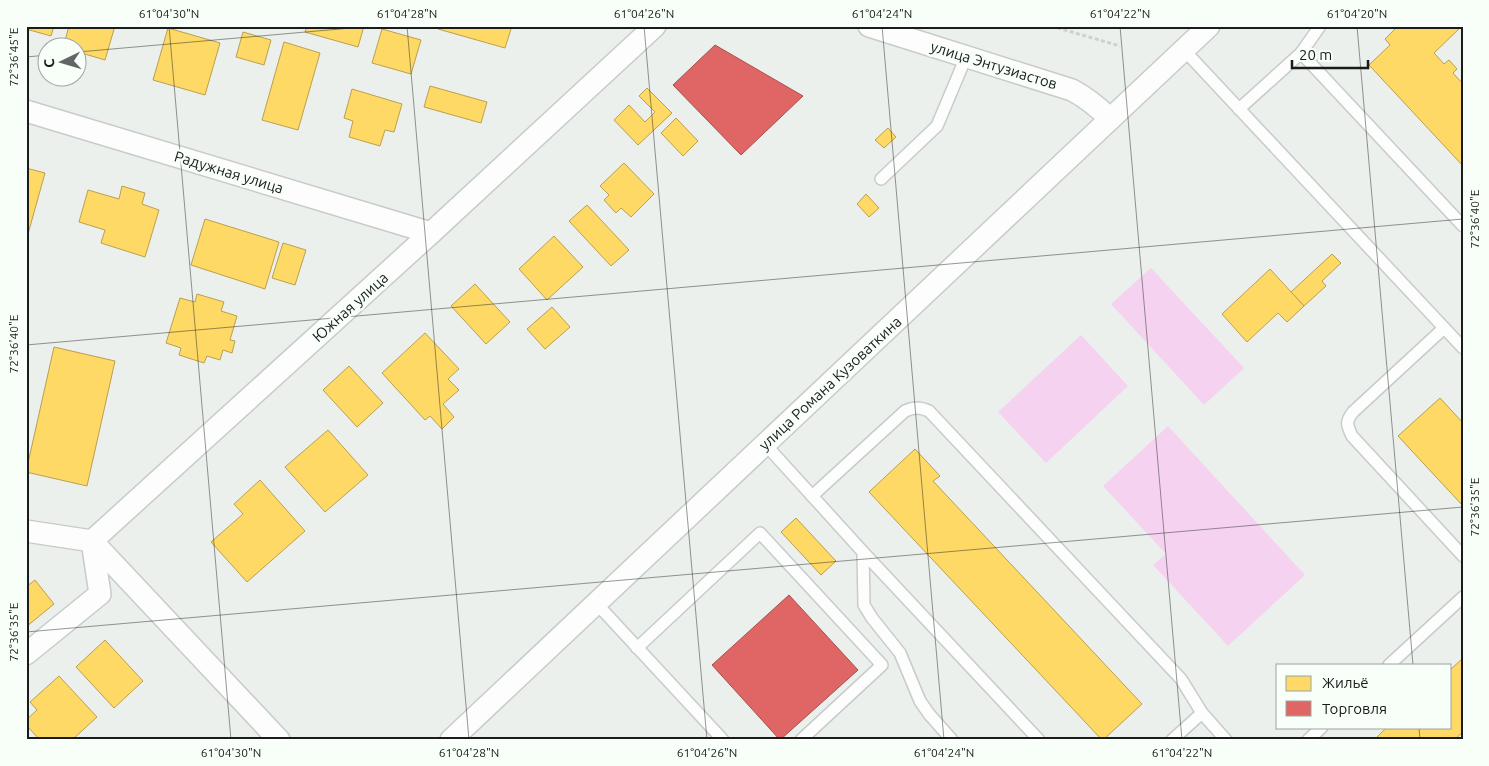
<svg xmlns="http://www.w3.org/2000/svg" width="1489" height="766" font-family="Ubuntu,sans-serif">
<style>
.green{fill:#f5d3f0}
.homes{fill:#ffd966;stroke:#baa04f}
.shops{fill:#e06666;stroke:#a4504f}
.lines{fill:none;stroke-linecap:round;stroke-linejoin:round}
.service-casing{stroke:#c8ccc9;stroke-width:14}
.minor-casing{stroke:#c8ccc9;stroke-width:24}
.path{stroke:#cfd0cf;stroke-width:3;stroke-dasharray:4 2.5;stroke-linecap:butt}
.service{stroke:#fcfdfc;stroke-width:11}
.minor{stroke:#fcfdfc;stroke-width:21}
.ticks{fill:none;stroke:#191c1a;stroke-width:1;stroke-opacity:0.45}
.labels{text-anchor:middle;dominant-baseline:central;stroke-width:5;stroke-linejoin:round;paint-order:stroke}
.street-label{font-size:15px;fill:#191c1a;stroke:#f7fff8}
.neatline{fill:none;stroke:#191c1a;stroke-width:2}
.ticks-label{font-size:12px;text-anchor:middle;fill:#191c1a}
</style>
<rect width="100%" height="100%" fill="#ebf0ec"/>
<!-- green -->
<g class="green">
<polygon points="1151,268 1244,368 1204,405 1111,304"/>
<polygon points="1081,335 1128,386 1046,463 998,412"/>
<polygon points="1168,426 1305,575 1228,646 1153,565 1166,554 1103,486"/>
</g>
<!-- homes -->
<g class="homes">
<polygon points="26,26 54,26 51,36 26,29"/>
<polygon points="69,26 115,26 105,60 78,52 78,48 63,48"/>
<polygon points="307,26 364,26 358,47 305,32"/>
<polygon points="439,26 512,26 505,48 438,29"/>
<polygon points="1398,26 1462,26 1434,53 1444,64 1449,60 1457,69 1453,73 1463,84 1463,166 1369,65 1390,45 1385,39"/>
<polygon points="168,28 220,43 205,95 153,80"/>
<polygon points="382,29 421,40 411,74 372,63"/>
<polygon points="243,32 271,40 264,65 236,57"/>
<polygon points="284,42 320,53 298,130 262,120"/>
<polygon points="430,86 487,102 481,123 424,107"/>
<polygon points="647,88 672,113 638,145 614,120 629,105 645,122 655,112 639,96"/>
<polygon points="352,89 402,104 394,132 385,130 380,146 349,137 353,121 344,118"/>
<polygon points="676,118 698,141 683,156 661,133"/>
<polygon points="888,128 896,137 884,148 875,140"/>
<polygon points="624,163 654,194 631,217 621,208 616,213 604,200 609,195 600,186"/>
<polygon points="26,168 45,173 28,234 26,233"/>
<polygon points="122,186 145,193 142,204 159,210 145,257 101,243 105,230 79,222 88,190 119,199"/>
<polygon points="866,194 879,208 869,217 857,204"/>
<polygon points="587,205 629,250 611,266 569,221"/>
<polygon points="205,219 279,242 265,289 191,265"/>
<polygon points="554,236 583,267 547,300 519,269"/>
<polygon points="283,243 306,250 295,285 272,278"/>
<polygon points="1332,254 1341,263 1322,281 1326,286 1304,306 1291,292"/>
<polygon points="1270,269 1304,306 1287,322 1278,313 1247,342 1222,314"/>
<polygon points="475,284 510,322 486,344 451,306"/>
<polygon points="197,294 224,302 221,311 237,316 230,340 235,341 232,353 223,350 220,360 207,356 204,363 179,355 181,348 166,343 180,298 195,302"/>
<polygon points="552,307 570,327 545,349 527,329"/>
<polygon points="425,333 459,369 448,379 459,390 443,404 454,417 442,429 430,416 425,420 382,373"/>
<polygon points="54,347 115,361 87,486 26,472"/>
<polygon points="349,366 383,403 357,427 323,390"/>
<polygon points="1440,398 1463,423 1463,506 1398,436"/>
<polygon points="328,430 368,475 325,512 285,467"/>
<polygon points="915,449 940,476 933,481 1142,704 1103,740 1102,740 869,492"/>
<polygon points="260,480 305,531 247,582 211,542 243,514 234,504"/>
<polygon points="796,518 836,561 821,575 781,532"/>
<polygon points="35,580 54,604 26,627 26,587"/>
<polygon points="105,640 143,681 114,708 76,667"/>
<polygon points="1463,658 1463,732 1454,740 1374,740 1387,727 1450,727 1450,670"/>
<polygon points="59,676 97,717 72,740 64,740 62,737 59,740 40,740 26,725 26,720 37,710 30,702"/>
</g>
<!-- shops -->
<g class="shops">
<polygon points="715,45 803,96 741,155 673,85"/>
<polygon points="789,595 858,670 780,740 712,665"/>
</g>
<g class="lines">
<!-- service casing -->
<g class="service-casing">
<g id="service">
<polyline points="1320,26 1301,53 1463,226"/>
<polyline points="1184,50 1463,348"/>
<polyline points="1239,109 1301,53"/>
<polyline points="881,179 937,126 966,57"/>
<path d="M1444 328 1353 412C1345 422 1347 425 1352 436L1463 556"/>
<polyline points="765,444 863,552 1039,740"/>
<path d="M812 496 905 411C914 407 920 407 929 411L1181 679 1202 713 1226 740"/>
<polyline points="863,552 864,605 872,618 900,653 920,701 929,714 952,740"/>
<polyline points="596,603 723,740"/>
<polyline points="637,648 760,533 882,665 801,740"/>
<polyline points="1389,665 1463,597"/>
<polyline points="1172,740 1202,713"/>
<polyline points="1308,740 1322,727"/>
</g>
</g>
<!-- minor casing -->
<g class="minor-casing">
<g id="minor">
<path d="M869 26 1072 90C1087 98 1098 107 1110 119"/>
<polyline points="26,111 431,233"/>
<polyline points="26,531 92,541 431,233 655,26"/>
<polyline points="92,541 279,740"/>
<polyline points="26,654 100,594 92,541"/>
<polyline points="451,740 1209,26"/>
</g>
</g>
<!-- path -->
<polyline class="path" points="1051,26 1120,46"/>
<!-- service -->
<use href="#service" class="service"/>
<!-- minor -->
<use href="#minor" class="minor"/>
</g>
<!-- ticks -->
<path class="ticks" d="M169 26 231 740M407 26 469 740M644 26 707 740M882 26 944 740M1120 26 1182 740M1357 26 1413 665M78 52 374 26M26 57 48 55M26 345 1463 219M26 632 1463 507M1419 727 1420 740"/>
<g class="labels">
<!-- street labels -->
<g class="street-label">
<text transform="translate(994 65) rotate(17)">улица Энтузиастов</text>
<text transform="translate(229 172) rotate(17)">Радужная улица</text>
<text transform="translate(350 307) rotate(-42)">Южная улица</text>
<text transform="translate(830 383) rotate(-43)">улица Романа Кузоваткина</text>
</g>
</g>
<!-- border -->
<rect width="1489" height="766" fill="none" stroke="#f7fff8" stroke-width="55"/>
<!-- legend -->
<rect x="1276" y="664" width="175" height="65" fill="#f7fff8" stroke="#9ea49f"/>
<rect x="1286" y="676" width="25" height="15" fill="#ffd966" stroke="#9ea49f"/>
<text x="1322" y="688" font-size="15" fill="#191c1a">Жильё</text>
<rect x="1286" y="701" width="25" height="15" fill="#e06666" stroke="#9ea49f"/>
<text x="1322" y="714" font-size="15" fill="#191c1a">Торговля</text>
<!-- north arrow -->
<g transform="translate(62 62) rotate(265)"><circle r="24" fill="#f7fff8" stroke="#9ea49f"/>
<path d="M0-4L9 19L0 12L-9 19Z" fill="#626664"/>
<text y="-8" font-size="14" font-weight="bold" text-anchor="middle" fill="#191c1a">С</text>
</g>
<!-- scale -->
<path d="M1292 60v8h76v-8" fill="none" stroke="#191c1a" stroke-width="2.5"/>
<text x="1299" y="60" font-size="15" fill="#191c1a" stroke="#f7fff8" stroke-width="4" paint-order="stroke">20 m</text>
<rect x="28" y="28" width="1434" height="710" class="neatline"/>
<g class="ticks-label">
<text x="169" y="18">61°04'30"N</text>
<text x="407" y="18">61°04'28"N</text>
<text x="644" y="18">61°04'26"N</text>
<text x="882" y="18">61°04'24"N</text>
<text x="1120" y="18">61°04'22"N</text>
<text x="1357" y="18">61°04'20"N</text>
<text transform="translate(14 57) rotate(-90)" y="4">72°36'45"E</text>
<text transform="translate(1475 219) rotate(-90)" y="4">72°36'40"E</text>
<text transform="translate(14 344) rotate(-90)" y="4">72°36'40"E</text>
<text transform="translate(1475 507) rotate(-90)" y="4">72°36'35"E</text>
<text transform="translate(14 632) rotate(-90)" y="4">72°36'35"E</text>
<text x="231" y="757">61°04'30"N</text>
<text x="469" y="757">61°04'28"N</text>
<text x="707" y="757">61°04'26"N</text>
<text x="944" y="757">61°04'24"N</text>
<text x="1182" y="757">61°04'22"N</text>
</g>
</svg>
